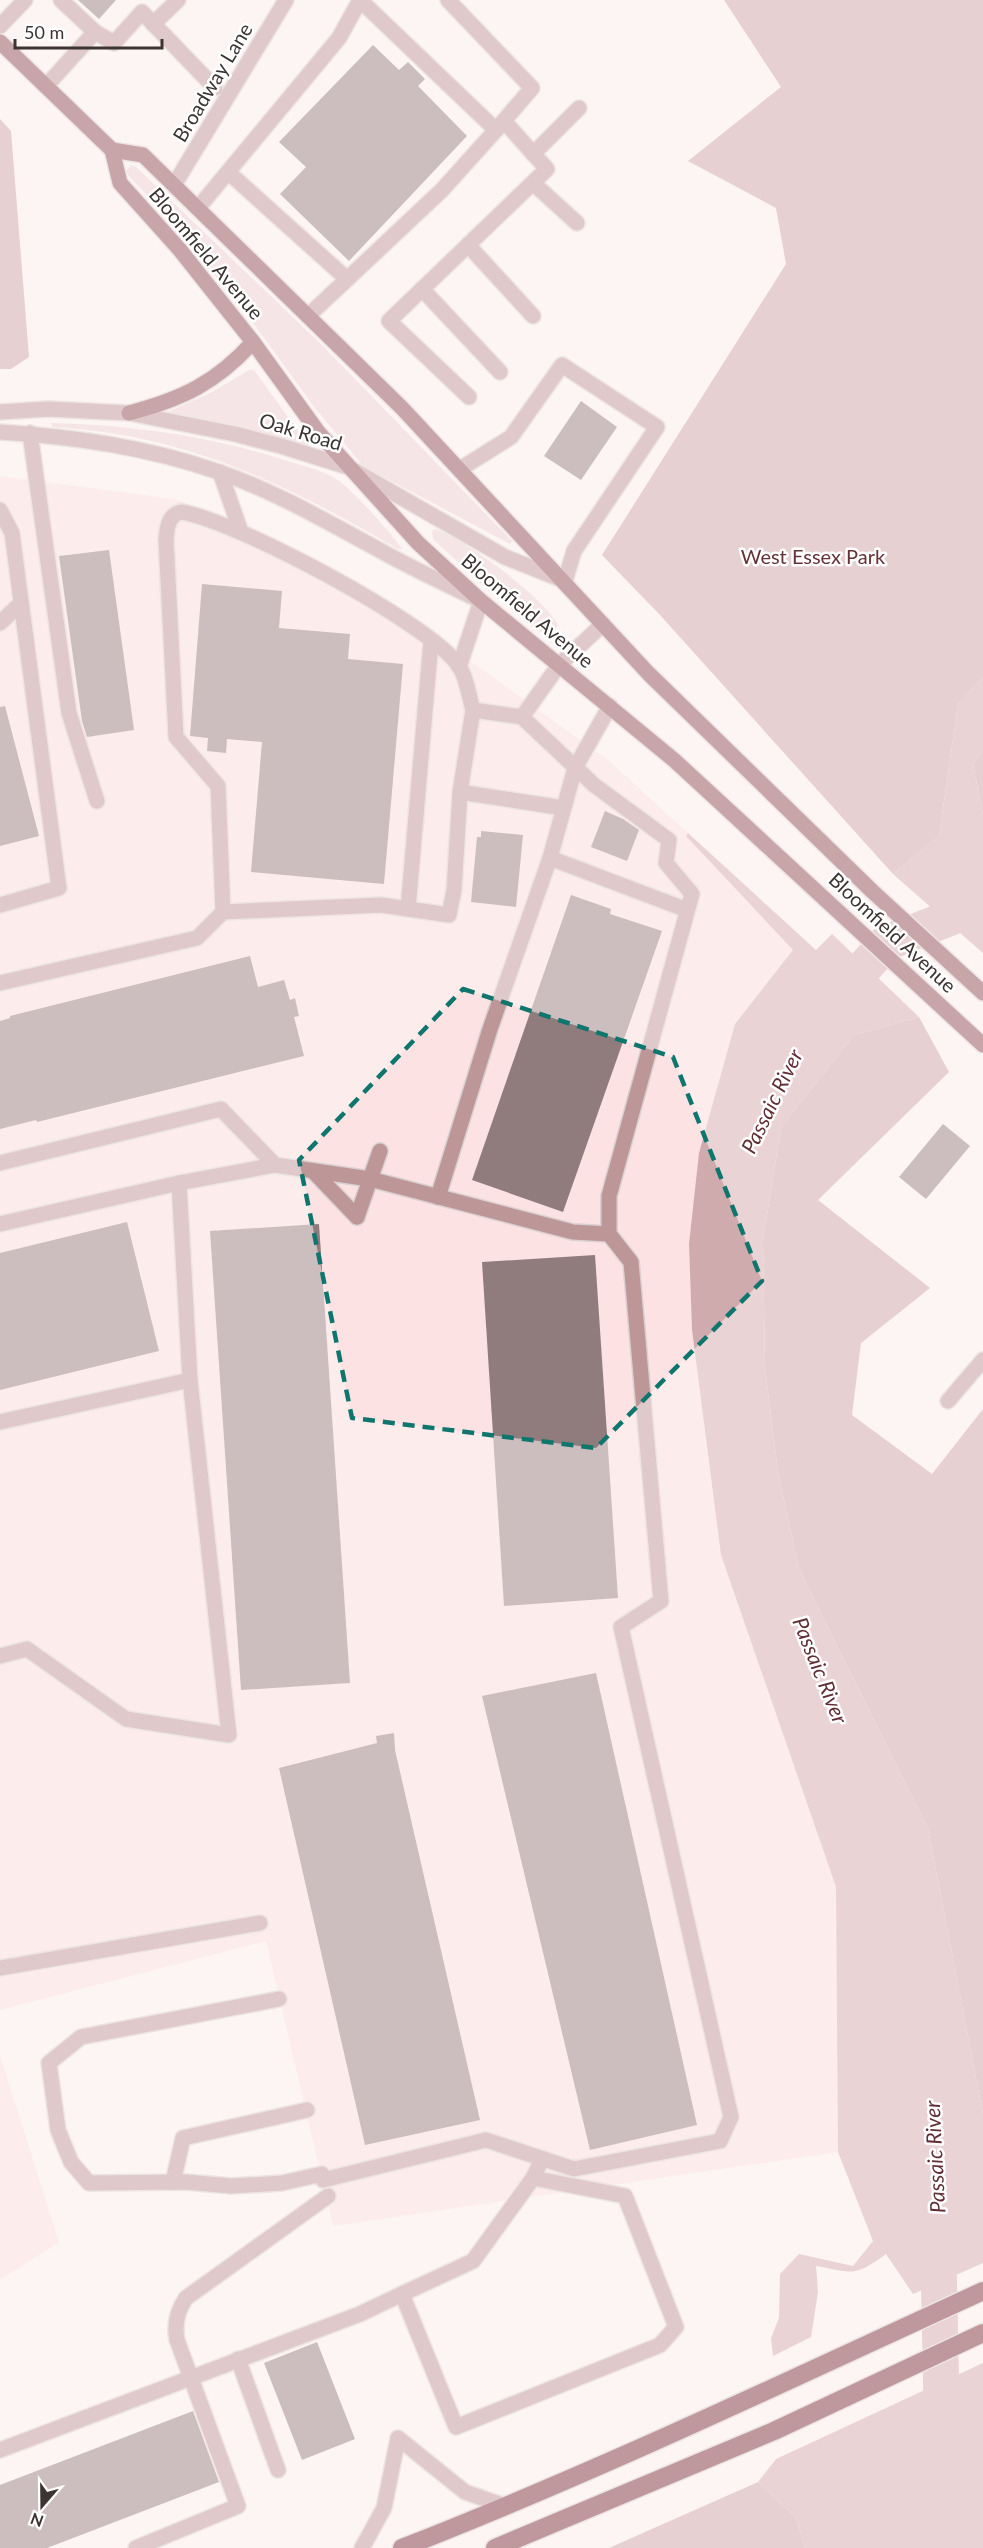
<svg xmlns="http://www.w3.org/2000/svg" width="983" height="2548" font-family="Lato,sans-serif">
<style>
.built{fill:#fce2e3}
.green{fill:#edd3d4}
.forest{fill:#caa5a7}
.water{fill:#d0abad}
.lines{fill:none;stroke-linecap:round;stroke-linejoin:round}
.river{stroke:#d0abad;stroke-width:36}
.building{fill:#907c7d}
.minor-casing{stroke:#dad1d1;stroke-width:18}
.major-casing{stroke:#dad1d1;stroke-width:18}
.highway-casing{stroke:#dad1d1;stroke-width:21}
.minor{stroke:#bd9698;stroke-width:15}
.major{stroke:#87464d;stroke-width:15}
.highway{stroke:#712833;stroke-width:18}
.marked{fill:none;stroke:#0f766e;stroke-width:4.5;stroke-dasharray:12 8;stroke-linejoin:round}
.labels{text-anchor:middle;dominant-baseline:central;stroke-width:5;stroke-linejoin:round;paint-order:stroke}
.street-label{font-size:20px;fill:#3c3333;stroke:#fff}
.park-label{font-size:20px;fill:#653237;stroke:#fff}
.water-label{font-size:21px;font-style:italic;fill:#602d33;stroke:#fff}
</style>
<rect width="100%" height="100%" fill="#fdf4f4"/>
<!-- built -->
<g class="built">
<polygon points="0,476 174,499 256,529 395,607 608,760 688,833 687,836 793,950 735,1024 719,1083 689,1244 692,1330 721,1555 836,1887 838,2152 333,2226 266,1941 0,2010"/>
<polygon points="0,2055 59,2242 0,2280"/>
</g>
<!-- green -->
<g class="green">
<polygon points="131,165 136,167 324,347 512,541 510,544 363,466 315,408 248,316 171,221 129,176 126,171"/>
<polygon points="249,370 254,370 309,446 168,412 212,392"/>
<path d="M51 423C129 425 205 435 281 459 299 465 320 469 336 479 349 486 394 536 402 549H398C286 484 185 434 52 427Z"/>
<path d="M435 529C465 539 543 597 558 625L554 631 547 634 538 631 487 589 433 539 432 531Z"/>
</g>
<!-- forest -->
<g class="forest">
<polygon points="724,0 983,0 983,677 958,704 939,836 893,874 660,615 602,555 786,264 776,208 688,161 781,87"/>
<polygon points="0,119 11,131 29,357 11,369 0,369"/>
<polygon points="983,750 983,815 973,764"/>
<polygon points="919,1017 949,1072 818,1200 930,1288 861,1343 852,1415 932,1474 983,1409 983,2114 928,1829 799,1569 778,1472 765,1368 763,1240 781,1127 854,1035"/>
<polygon points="758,2482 796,2518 805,2548 609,2548"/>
</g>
<!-- water -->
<g class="water">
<polygon points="983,677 983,750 973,764 983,815 983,953 893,874 939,836 958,704"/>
<path d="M688 833 816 950 832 934 919 1017 854 1035 781 1127 763 1240 765 1368 778 1472 799 1569 928 1829 983 2114V2263L913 2294 886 2254C855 2277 853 2273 816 2266L818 2292 811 2337 773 2356 771 2338 779 2318 780 2274 799 2254 853 2266 873 2241 838 2152 836 1887 721 1555 692 1330 689 1244 699 1153 735 1024 793 950 686 836Z"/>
<polygon points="983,2363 983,2548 805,2548 796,2518 758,2482 776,2459"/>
</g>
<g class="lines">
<!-- river -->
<g class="river">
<polyline points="832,1004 886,943 983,905"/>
<polyline points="938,2234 942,2430"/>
</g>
</g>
<!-- building -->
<g class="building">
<polygon points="78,0 116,0 99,19"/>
<polygon points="373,45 399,70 408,62 425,79 418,86 467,136 349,261 280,194 306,167 279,142"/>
<polygon points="581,401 617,427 581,480 544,456"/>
<polygon points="109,550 134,730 87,737 82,721 59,556"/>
<polygon points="202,584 282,591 279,628 350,634 348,659 403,664 384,884 251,872 262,742 227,739 226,753 207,751 208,738 190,736"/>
<polygon points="5,706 39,836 0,846 0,707"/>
<polygon points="605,811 623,819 639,830 627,861 591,847"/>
<polygon points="481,831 523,835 516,907 471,902 477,837 481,837"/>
<polygon points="571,895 611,909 610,914 662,931 563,1212 472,1180"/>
<polygon points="250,956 258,987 284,980 290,1000 295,998 299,1016 294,1017 304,1056 37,1122 36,1120 0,1129 0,1021 10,1018 10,1016"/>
<polygon points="943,1124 970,1146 926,1199 899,1177"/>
<polygon points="127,1222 159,1351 0,1390 0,1253"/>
<polygon points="319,1224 350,1683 241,1690 210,1231"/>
<polygon points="595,1255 618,1598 504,1606 482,1262"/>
<polygon points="596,1673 697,2125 590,2150 482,1696"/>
<polygon points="394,1733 395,1750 480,2120 365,2145 279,1768 377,1743 376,1736"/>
<polygon points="317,2342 355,2439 302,2460 264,2363"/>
<polygon points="193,2411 219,2482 47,2548 0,2548 0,2485"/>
</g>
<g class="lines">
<!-- minor casing -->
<g class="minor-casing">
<g id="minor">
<polyline points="61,0 95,32 114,43 142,12 215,88"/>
<polyline points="153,24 178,0"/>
<polyline points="0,26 25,0"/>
<polyline points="46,86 95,32"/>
<polyline points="533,154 579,108"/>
<polyline points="228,172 347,279"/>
<polyline points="533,183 577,223"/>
<polyline points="174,185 286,0"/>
<polyline points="198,208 339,38 360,0 496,130 532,88 448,0"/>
<polyline points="468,245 533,316"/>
<polyline points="422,289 500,372"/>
<polyline points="308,316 442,190 496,130"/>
<polyline points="469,397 389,321 547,169 504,121"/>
<polyline points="0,412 48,409 129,413 235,434 281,446 348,467 505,557 565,581 574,551 657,427 562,365 511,437 460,469"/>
<path d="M0 432C75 437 147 447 219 472 277 492 329 523 383 552 415 570 448 585 481 601L459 667"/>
<polyline points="30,433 69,713 97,801"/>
<polyline points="220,472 241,532"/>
<polyline points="0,510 12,533 59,888 0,905"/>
<polyline points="0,623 21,603"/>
<polyline points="522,717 559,665 603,624"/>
<polyline points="460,792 563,808"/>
<polyline points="550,858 687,910"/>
<polyline points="408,909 431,641"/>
<path d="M223 912 218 786 176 737 166 540C167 528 168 515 181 512 233 519 431 624 459 666 467 678 469 697 473 710L522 717 594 785 669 840 666 863 692 894 609 1196V1234L631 1262 661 1601 621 1627 731 2117 720 2141 574 2169 486 2140 323 2180"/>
<polyline points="0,983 197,938 223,912 381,905 449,915 454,890 460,792 473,710"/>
<polyline points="0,1163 221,1109 275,1165"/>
<polyline points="313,1171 357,1217"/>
<polyline points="438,1197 490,1029 550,858 575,768 610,706"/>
<polyline points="357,1217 380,1151"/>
<polyline points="0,1224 179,1183 275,1165 370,1179 573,1232 609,1234"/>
<polyline points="948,1401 983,1360"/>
<polyline points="0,1422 190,1380"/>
<polyline points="0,1656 27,1649 126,1719 229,1735 190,1380 179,1183"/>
<polyline points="0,1968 260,1923"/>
<polyline points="279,1999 81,2037 49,2063 58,2130 71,2162 89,2183 186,2182 231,2186 282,2183 322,2174"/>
<polyline points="173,2182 183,2138 307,2110"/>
<polyline points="402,2294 473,2261 533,2178"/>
<polyline points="238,2359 278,2470"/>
<polyline points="0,2450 360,2314 402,2294 456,2427 660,2345 676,2327 625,2196 533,2178 542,2159"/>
<path d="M136 2548 238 2506 177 2340C174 2324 177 2311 186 2298L328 2196"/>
<polyline points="362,2548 384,2508 398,2438 465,2492 505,2506"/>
</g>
</g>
<!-- major casing -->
<g class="major-casing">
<g id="major">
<polyline points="0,42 112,150 120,183 180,250 253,342 318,432 418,543 481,601 674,760 983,1045"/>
<polyline points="112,150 143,155 402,408 649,674 872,891 983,993"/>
<path d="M129 413C182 399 216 383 253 342"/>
</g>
</g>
<!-- highway casing -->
<g class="highway-casing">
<g id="highway">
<path d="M402 2548C599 2471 791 2379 983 2291"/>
<polyline points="495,2548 774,2431 983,2333"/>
</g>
</g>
<!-- minor -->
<use href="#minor" class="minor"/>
<!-- major -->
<use href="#major" class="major"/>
<!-- highway -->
<use href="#highway" class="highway"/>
</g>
<!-- marked area -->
<path d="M0 0H983V2548H0ZM463 989 673 1057 762 1281 596 1448 352 1418 299 1160Z" fill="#fdf4f4" fill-opacity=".55" fill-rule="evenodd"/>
<path class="marked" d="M463 989 673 1057 762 1281 596 1448 352 1418 299 1160Z"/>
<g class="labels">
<!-- street labels -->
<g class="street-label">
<text transform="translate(212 82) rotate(-59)">Broadway Lane</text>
<text transform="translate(207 253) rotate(50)">Bloomfield Avenue</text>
<text transform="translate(301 431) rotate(17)">Oak Road</text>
<text transform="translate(528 610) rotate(40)">Bloomfield Avenue</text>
<text transform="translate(893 932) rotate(43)">Bloomfield Avenue</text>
</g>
<!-- park labels -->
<g class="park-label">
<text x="813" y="556">West Essex Park</text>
</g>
<!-- water labels -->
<g class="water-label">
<text transform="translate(771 1101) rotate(-64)">Passaic River</text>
<text transform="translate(821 1670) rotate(68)">Passaic River</text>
<text transform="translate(934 2157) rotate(-93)">Passaic River</text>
</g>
</g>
<!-- north arrow -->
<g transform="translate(42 2506) rotate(200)" stroke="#ffffff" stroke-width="4.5" paint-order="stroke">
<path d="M0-4.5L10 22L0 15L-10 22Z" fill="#3c3333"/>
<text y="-9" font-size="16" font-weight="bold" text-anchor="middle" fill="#3c3333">N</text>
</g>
<!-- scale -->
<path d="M15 39v9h147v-9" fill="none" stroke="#3c3333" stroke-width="3"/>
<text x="24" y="39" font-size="18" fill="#3c3333" stroke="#ffffff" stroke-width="4.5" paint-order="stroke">50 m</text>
</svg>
